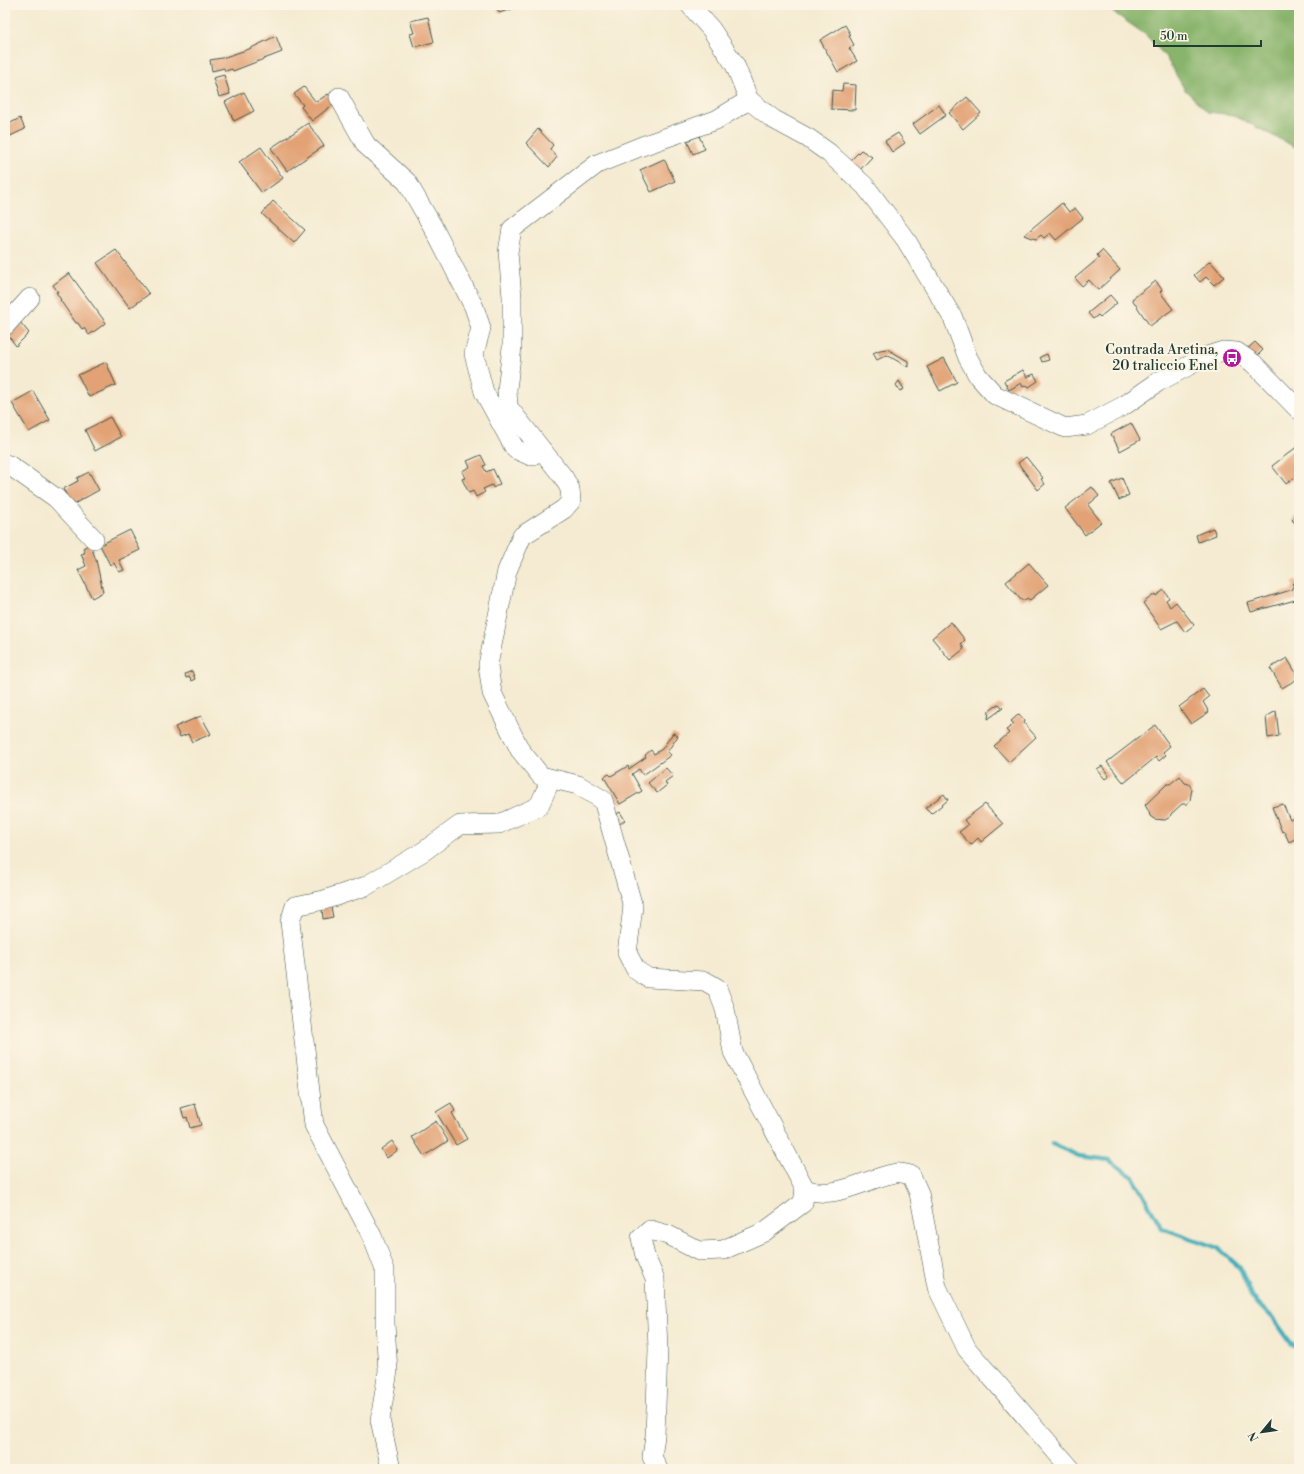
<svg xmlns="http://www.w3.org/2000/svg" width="1304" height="1474" font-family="'Libre Bodoni',serif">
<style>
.forest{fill:#89b46c;stroke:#547850}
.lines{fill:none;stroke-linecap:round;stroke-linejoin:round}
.stream{stroke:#3dadb9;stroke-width:4.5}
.building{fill:#e2a274}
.minor-casing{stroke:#3f574c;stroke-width:20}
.minor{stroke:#fff;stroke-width:19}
.labels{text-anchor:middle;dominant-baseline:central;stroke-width:4;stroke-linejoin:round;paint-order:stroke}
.poi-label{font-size:14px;fill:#1f3d34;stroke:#fcf5e5;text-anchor:end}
</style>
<rect width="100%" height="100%" fill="#fcf5e5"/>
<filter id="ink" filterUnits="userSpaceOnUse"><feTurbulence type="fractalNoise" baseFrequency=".025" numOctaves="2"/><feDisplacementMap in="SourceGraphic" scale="8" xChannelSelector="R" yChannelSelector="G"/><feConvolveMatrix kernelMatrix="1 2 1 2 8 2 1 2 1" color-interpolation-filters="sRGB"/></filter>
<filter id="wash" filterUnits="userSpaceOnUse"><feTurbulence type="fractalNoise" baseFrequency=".012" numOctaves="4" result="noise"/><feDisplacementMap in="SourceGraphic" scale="16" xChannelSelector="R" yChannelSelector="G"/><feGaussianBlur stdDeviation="0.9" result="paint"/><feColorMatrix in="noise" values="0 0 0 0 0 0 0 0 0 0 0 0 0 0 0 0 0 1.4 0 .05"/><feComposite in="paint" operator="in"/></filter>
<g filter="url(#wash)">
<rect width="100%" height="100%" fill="#f5ebd2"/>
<!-- forest -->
<polygon class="forest" points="1103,5 1299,5 1299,149 1233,115 1208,112 1185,90 1165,56 1146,35"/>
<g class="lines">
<!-- stream -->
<polyline class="stream" points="1052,1144 1079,1156 1109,1160 1133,1177 1162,1228 1218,1248 1240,1268 1251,1296 1273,1318 1291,1343 1299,1348"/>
</g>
<g id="blocks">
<!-- building -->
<g class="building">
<polygon points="496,5 524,5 499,13"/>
<polygon points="428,17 434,42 414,47 410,34 414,33 410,21"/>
<polygon points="845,25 851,35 849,36 854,45 849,48 857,61 838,72 820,40"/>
<polygon points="276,36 282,52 233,71 232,69 225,71 224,68 212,71 210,60 222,58 249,49"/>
<polygon points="224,75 230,94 219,97 213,78"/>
<polygon points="843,84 856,85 855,110 831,109 832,90 842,91"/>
<polygon points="304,87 316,102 328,94 335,103 312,121 301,107 303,105 294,94"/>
<polygon points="244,92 254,111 234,121 225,102"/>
<polygon points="967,97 981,113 963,129 949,113"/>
<polygon points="939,105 946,115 920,134 913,124"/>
<polygon points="20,118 25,129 6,138 5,135 5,126"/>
<polygon points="308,123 324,146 287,171 271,148"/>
<polygon points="538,129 553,145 550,149 557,157 549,167 526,143"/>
<polygon points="898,133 905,143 892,152 885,141"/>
<polygon points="699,136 705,149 693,154 687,141"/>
<polygon points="261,147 283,178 262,193 239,162"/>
<polygon points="861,150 872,157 857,173 847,164"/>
<polygon points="664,159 675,181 651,192 640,170"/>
<polygon points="273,201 305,230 294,243 262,214"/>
<polygon points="1062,203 1069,212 1075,208 1083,218 1056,240 1050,233 1044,238 1041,235 1036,239 1024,235"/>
<polygon points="116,250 149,294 130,308 97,263"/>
<polygon points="1102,250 1120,270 1098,290 1089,280 1082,286 1075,278 1099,258 1097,255"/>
<polygon points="1210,261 1224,277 1214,285 1206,277 1200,282 1194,275"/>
<polygon points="69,273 106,323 89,335 84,328 82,329 78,323 76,323 60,300 61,300 56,292 58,292 53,285"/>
<polygon points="1156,281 1162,290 1160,292 1173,309 1150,326 1132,299"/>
<polygon points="1110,295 1117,303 1100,317 1098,315 1093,319 1088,313"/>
<polygon points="20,322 29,333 16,346 7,334"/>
<polygon points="1255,342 1263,350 1255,358 1246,350"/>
<polygon points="887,349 908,361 908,367 887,355 877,360 873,353 880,350"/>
<polygon points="1047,354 1049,360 1042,362 1040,357"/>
<polygon points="944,358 957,382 940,391 927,367"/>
<polygon points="106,362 116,385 89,397 78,375"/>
<polygon points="1023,370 1027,377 1034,374 1038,381 1029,387 1027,385 1023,387 1021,383 1009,390 1004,381"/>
<polygon points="899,381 904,389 900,391 896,385"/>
<polygon points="33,391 50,420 29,432 12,403"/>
<polygon points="110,417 121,437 95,451 85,430"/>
<polygon points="1131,423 1140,440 1120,451 1111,434"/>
<polygon points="1298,446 1299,474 1286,484 1272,466"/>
<polygon points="481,455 486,465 483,466 486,472 493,469 500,484 493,488 492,485 483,489 485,492 476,497 473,491 469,493 462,479 465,478 462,471 470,467 467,461"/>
<polygon points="1026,457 1043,478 1041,479 1045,484 1038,490 1018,463"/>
<polygon points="89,472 99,490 72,505 63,489 78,481 77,478"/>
<polygon points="1122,478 1129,495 1119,500 1111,483"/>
<polygon points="1092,487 1099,496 1088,505 1101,522 1085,535 1065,508"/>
<polygon points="1299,513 1299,527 1292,520"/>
<polygon points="1213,528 1216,535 1198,542 1196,535"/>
<polygon points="130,530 140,550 119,560 124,570 119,572 114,563 110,565 100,545"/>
<polygon points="90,544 96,560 103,592 92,598 78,570 86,566 81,554 85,553 83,548"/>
<polygon points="1029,563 1048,585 1030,600 1027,598 1025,600 1021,600 1006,582"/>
<polygon points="1296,580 1299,583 1299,599 1251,612 1248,603 1291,590 1294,585 1292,584"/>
<polygon points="1164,590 1169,598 1166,600 1170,607 1176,602 1194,625 1185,632 1177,621 1161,629 1143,603 1155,594 1156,596"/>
<polygon points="951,622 965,640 961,644 964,649 950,660 932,638"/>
<polygon points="1287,658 1299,678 1282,688 1270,668"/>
<polygon points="192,671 195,679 191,681 190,677 186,678 185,674"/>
<polygon points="1203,689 1209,697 1203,702 1209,712 1191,724 1179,707"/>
<polygon points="999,704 1003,708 988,719 989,711"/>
<polygon points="1276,711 1279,736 1268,738 1266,717"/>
<polygon points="1019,714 1025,721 1024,723 1036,737 1009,762 994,746 1009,733 1006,730 1014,724 1011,721"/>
<polygon points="201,716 211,734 192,742 188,734 180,737 175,727"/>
<polygon points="1155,725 1170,746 1163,752 1166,755 1159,761 1156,757 1124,783 1107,762"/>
<polygon points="673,733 678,736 667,752 671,755 643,775 639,769 632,774 642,791 620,804 604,777 609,774 611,776 628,766 629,769 646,757 645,755 651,750 654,754 662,749"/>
<polygon points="1102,766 1109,776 1105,779 1097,769"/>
<polygon points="666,768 673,776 665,782 667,785 657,793 648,783"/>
<polygon points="1180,776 1185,783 1189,784 1192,789 1190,800 1187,804 1182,804 1171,814 1170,817 1165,820 1154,819 1150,816 1149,812 1145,805 1167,784 1170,784"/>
<polygon points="944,794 948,800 931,814 925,808"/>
<polygon points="985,804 1003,824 981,842 978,838 971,845 959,832 968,825 964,820"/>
<polygon points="1283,804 1290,820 1299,816 1299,845 1295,839 1289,842 1284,831 1282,832 1272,807"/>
<polygon points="620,812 625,820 617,826 612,817"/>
<polygon points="331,907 333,917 323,919 322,908"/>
<polygon points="451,1103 455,1111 452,1113 467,1139 456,1145 436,1112"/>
<polygon points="195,1104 201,1125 190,1128 187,1117 184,1118 181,1108"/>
<polygon points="436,1121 448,1141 424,1156 412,1137"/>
<polygon points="392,1141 398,1150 387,1158 381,1149"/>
</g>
</g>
</g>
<g filter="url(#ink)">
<use href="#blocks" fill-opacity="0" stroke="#3f574c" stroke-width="1"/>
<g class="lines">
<!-- minor casing -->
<g class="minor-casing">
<g id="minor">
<polyline points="690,5 711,29 735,65 749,100 773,119 808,138 829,153 865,186 906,240 953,318 968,358 978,376 995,395 1065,428 1087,425 1125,405 1158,382 1207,356 1223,351 1237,352 1253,363 1299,410"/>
<polyline points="339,97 366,145 407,182 433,227 474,307 481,328 474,354 484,392 515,449 531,456 542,450"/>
<polyline points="5,326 30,298"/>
<polyline points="5,464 9,465 56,498 94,539"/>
<path d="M805 1189C836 1201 866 1178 896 1173 900 1172 906 1174 911 1175L919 1193 937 1287 967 1349 1071 1469"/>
<polyline points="391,1469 380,1420 388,1371 385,1324 385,1270 372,1236 314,1125 290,922 295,906 324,900 366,886 424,851 460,825 499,824 539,806 548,786 548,778"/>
<polyline points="658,1469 652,1457 655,1436 658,1349 655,1279 645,1256 641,1238 650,1230 668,1235 699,1251 723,1250 764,1232 803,1203 805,1189 733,1052 725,1009 717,988 705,981 648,978 636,970 627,953 633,907 603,800 578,785 541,776 520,750 492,693 488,665 507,571 522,536 564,509 571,501 570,489 564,478 508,407 507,390 512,347 512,297 508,252 512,229 597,164 642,146 716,120 749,100"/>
</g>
</g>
<!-- minor -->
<use href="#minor" class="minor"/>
</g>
</g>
<!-- icons -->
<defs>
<g id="bus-disc" transform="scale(1)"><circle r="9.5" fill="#b5179e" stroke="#fcf5e5"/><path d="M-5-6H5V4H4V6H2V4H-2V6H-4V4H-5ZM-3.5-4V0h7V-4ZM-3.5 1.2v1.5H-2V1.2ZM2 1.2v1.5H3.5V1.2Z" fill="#fff"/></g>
</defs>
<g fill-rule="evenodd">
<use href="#bus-disc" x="1232" y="358"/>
</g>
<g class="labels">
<!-- poi labels -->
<g class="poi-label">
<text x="1218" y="350">Contrada Aretina,<tspan x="1218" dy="16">20 traliccio Enel</tspan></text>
</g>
</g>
<!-- margin -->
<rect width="1304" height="1474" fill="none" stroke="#fcf5e5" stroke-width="20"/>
<!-- north arrow -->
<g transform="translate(1262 1432) rotate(241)" stroke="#fcf5e5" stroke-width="3" paint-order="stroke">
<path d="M0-3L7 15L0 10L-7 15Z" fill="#1f3d34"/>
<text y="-6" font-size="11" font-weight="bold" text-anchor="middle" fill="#1f3d34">N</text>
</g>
<!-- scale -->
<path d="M1154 40v6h107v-6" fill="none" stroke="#1f3d34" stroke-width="2"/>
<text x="1160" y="40" font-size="12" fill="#1f3d34" stroke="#fcf5e5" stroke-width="3" paint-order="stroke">50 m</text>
</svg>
